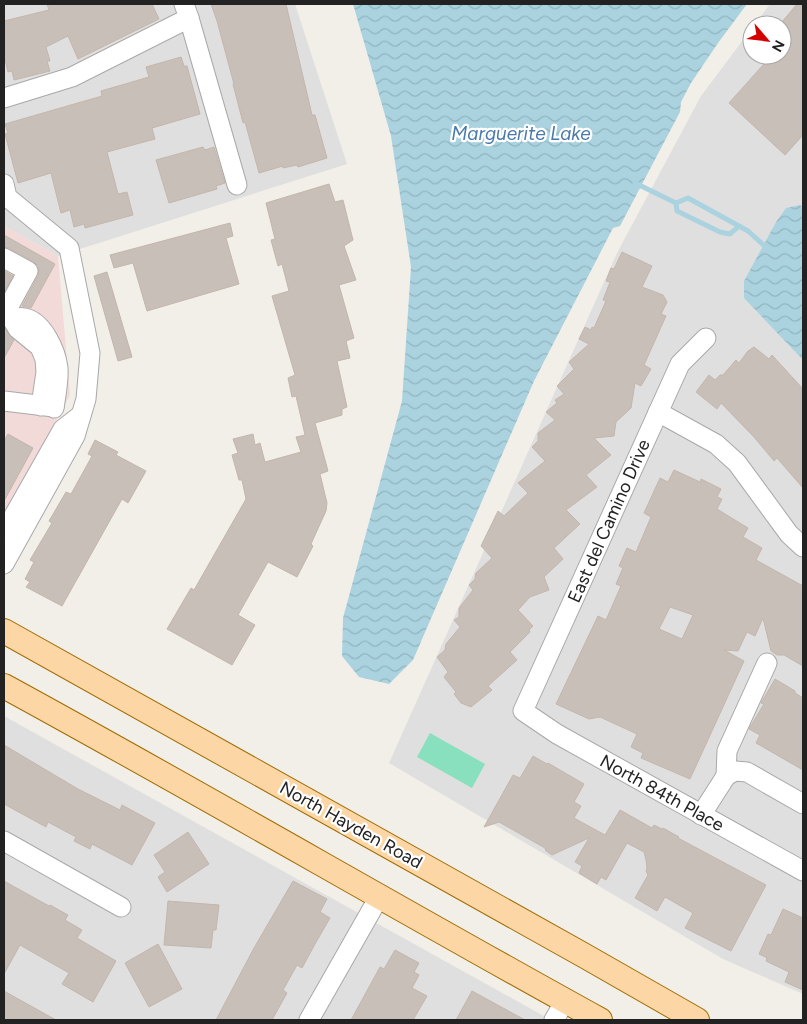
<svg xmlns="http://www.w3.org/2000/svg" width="807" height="1024" font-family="Figtree,sans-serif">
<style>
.residential{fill:#e0dfdf}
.commercial{fill:#f2dad9}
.pitch{fill:#88e0be}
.water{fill:url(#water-waves)}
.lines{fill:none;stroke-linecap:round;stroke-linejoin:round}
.stream{stroke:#aad3df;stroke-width:5}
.building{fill:#c7bfb8;stroke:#c4b6ab;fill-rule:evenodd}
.minor-casing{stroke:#a9a9a9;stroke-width:21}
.major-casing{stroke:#a06b00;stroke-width:26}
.minor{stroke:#fff;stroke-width:19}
.major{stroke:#fcd6a4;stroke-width:24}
.labels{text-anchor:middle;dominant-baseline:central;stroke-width:4.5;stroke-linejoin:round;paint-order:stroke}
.street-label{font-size:18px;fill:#222;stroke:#fff}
.water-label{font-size:19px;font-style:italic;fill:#4a7aab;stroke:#fff}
</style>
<defs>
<pattern id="water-waves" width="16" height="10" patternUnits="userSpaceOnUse" patternTransform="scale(1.25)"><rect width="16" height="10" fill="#aad3df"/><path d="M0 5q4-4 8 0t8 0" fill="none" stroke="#92b5bf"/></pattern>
</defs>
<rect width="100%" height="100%" fill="#f2efe9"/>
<!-- residential -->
<g class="residential">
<polygon points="4,4 295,4 347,164 58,256 4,226"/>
<polygon points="770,4 803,4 803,994 723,959 389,763 617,253 701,96 752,28 752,55 782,55 782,25 754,25"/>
<polygon points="4,716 551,1020 4,1020"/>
</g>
<!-- commercial -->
<polygon class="commercial" points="4,226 58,256 70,395 4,516"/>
<!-- pitch -->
<polygon class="pitch" points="430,733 485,764 472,788 417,757"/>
<!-- water -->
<g class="water">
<polygon points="353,4 747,4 718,43 691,83 681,102 680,112 620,226 613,228 534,381 413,660 389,684 359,677 342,656 343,618 402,401 411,267 391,136"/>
<polygon points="800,205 803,207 803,360 744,298 744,281 776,222 786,208"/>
</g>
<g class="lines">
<!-- stream -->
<g class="stream">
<polyline points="635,183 676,203 688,198 748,231 768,249"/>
<polyline points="676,203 677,211 720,232 730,234 739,226"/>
</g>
</g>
<!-- building -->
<g class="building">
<polygon points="47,4 152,4 159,19 78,59 68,36 46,47 50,61 47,61 50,71 14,80 12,71 8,72 4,55 4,21 49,10"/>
<polygon points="211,4 286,4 312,115 315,115 327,158 298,167 297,165 283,168 283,166 259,173 245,122 243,123 233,84 234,84 217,21"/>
<polygon points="797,4 803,4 803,135 785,155 729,103 772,55 782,55 782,22"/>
<polygon points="181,57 184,66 187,66 200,114 152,128 155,139 107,152 118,194 127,192 133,215 85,228 84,224 74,227 70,210 61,213 51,173 18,183 5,134 8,133 5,124 102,96 101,91 149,77 146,67"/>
<polygon points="203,147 205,150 214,147 225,183 216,186 217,189 169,203 156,160"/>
<polygon points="329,184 335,202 343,200 353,240 344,246 356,280 339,285 354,338 346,341 350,358 337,361 347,407 342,409 342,415 315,423 328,471 320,474 327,503 326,511 311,544 313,546 297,577 268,562 238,615 255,625 232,665 167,629 191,588 194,590 246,499 242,480 239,480 232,455 238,453 233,439 253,434 255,445 260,443 265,462 301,452 296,437 305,435 296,396 292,397 288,378 295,375 272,296 289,291 282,264 278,266 271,240 275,239 266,203"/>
<polygon points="230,223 233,236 226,238 239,284 147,311 133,263 114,268 110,255"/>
<polygon points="4,235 55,264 31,308 22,306 38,276 39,271 38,266 33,261 9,248 4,247"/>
<polygon points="622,252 652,266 642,287 663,295 667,302 661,314 666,316 644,365 651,369 641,386 635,383 631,408 616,422 614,436 594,438 611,455 586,475 597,487 566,510 580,524 554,548 563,559 544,577 549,590 530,597 518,610 533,626 529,630 530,632 510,652 517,660 488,686 492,690 471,707 461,703 454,694 456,692 444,677 448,672 437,657 445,650 446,644 460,627 454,620 459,617 459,608 473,590 469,585 475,579 476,573 492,558 481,546 498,511 504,516 528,493 518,483 545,461 532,447 538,441 538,433 555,420 546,412 557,403 555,400 564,394 557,386 574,369 569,362 589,344 579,339 585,327 591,330 592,327 594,328 606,301 603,300 610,282 606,281 611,268 614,269"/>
<polygon points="4,271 13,276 4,292"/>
<polygon points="107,272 132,357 118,361 94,276"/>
<polygon points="4,327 14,340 4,358"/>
<polygon points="754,347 769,359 772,355 803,389 803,488 777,458 774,461 754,437 721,403 717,409 696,392 709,375 715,380 720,375 723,375 736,360 739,363 748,351"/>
<polygon points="8,434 33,448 4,501 4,441"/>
<polygon points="95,440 118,452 116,455 146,471 128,503 122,499 62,606 26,587 30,582 25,579 34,562 30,560 52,523 49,521 66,492 71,494 92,456 88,454"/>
<path d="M674 470 700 482 701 479 721 489 717 497 722 499 717 509 748 528 743 537 762 548 756 560 803 586V666L784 655H777L771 651 763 618 755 636 747 632 738 651 724 650 744 661 690 779 641 758 643 753 631 747 637 734 600 717 589 719 556 704 598 616 606 620 621 586 616 584 623 568 619 566 627 548 636 552 651 517 644 513 660 478 668 482ZM670 607 693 615 682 639 659 629Z"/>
<polygon points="775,679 795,691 795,693 803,698 803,770 756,743 760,735 749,729 764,704 761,703"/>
<polygon points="4,745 78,789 120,810 122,805 155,823 132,865 92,844 90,849 74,841 76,837 48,822 46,827 4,804"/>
<polygon points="533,756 547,764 548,763 584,784 574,802 581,806 574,818 605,835 620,810 652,828 654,825 662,829 663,828 679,837 678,838 766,885 731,951 685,928 693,913 665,897 657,911 635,898 648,875 646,871 647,868 646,860 644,852 627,843 606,880 601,877 597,884 579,873 582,866 575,862 589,838 552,855 546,851 545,848 499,822 484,827 513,775 520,778"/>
<polygon points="188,832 209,864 167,892 158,877 165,872 154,855"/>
<polygon points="4,881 49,906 50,905 68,915 65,920 82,930 77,938 116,961 93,1002 62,984 69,973 20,945 4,974"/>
<polygon points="293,881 327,899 320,912 330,918 315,944 302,968 297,965 283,990 287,993 272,1020 216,1020 254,948"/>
<polygon points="168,901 219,905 216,930 213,930 211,948 164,945"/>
<polygon points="783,909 803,918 803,990 785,982 789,972 766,961 767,958 759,954 768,934 771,935"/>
<polygon points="158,944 182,989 149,1007 125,963"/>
<polygon points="395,950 419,963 414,972 419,975 412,988 427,996 413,1020 351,1020 380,967 384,969"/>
<polygon points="4,991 56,1020 4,1020"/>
<polygon points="472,991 525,1020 456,1020"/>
</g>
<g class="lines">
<!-- minor casing -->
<g class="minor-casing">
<g id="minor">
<polyline points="189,18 237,185"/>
<polyline points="4,98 72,77 189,18 184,4"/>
<polyline points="4,184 7,197 69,248 90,353 86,399 75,436 4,564"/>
<polyline points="4,258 28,271 4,315"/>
<polyline points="706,338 680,364 523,711 557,734 803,871"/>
<polyline points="4,401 54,407"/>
<path d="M41 406 46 372 45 359 40 347 18 329 12 319C15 318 20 317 24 318 43 321 56 351 58 368 59 380 56 395 54 408"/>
<polyline points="658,412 716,444 737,463 789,534 803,547"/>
<polyline points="4,533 63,429 81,415"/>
<polyline points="726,776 727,751 767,663"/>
<polyline points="701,815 726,776 735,771 747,772 803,804"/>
<polyline points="4,841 121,907"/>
<polyline points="309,1020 379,897"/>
<polyline points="554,1020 565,1001"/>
</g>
</g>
<!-- major casing -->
<g class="major-casing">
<g id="major">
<polyline points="4,631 585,956 697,1020"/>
<path d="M4 686C204 795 400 910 600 1020"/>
</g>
</g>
<!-- minor -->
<use href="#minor" class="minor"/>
<!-- major -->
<use href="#major" class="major"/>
</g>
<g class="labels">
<!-- street labels -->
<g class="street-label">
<text transform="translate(609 521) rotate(-66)">East del Camino Drive</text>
<text transform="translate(662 793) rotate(29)">North 84th Place</text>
<text transform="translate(351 825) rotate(29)">North Hayden Road</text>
</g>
<!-- water labels -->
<g class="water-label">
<text x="521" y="133">Marguerite Lake</text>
</g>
</g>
<!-- border -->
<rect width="807" height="1024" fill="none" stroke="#222222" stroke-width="10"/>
<!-- north arrow -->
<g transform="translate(767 40) rotate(118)"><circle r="24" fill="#ffffff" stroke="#a7a7a7"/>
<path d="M0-4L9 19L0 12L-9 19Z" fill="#d40000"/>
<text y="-8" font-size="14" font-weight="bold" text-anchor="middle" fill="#222222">N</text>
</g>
</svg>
